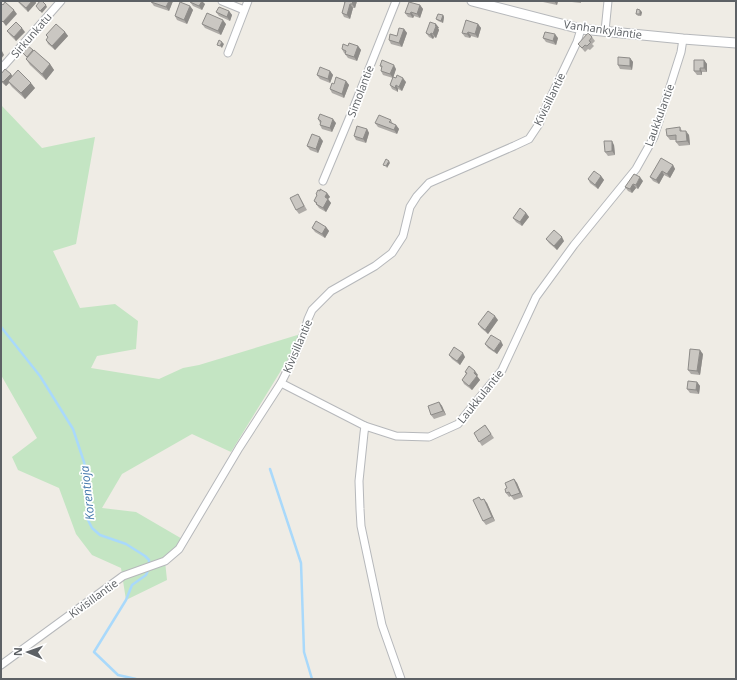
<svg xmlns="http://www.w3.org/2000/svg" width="737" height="680" font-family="'Open Sans',sans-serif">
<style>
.green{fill:#c4e5c3}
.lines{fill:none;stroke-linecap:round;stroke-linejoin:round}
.stream{stroke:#a9d9fb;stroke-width:2.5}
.minor-casing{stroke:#b6b8bb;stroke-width:9}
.tertiary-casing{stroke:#b6b8bb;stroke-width:11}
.minor{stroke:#fff;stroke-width:7}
.tertiary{stroke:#fff;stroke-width:9}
.wall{fill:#aeaba7}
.shaded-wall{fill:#8d8b88}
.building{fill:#cac7c2;stroke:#8d8b88}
.labels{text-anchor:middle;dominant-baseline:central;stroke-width:3.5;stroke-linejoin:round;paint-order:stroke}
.street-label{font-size:11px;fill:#5d6165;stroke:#fff}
.water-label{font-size:12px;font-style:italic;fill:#467aad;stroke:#fff}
</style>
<rect width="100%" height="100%" fill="#efece5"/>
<!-- green -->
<polygon class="green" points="2,106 42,148 95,137 76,244 53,251 80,308 115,304 138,321 136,349 97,356 91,368 159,379 183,368 199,365 304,333 231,452 192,434 122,474 102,508 136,512 184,540 165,561 167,580 126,600 121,568 92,555 76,534 59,488 18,470 12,457 37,438 1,375 1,107"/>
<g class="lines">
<!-- stream -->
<g class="stream">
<polyline points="1,327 40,376 73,429 84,462 89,487 88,520 92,528 100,535 126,544 145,556 149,560 149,568 146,575 132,585 126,600 94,652 118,675 136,679"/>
<polyline points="270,469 301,563 304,652 312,679"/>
</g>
<!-- minor casing -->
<g class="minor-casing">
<g id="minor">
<polyline points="222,1 244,10"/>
<polyline points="605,31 608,1"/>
<polyline points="228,53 248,1"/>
<polyline points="1,69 61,1"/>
<polyline points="323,181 351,114 396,1"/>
<polyline points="281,383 365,426"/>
<polyline points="1,665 123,576 165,561 179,549 239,448 281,383 293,359 304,333 308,319 312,310 331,291 375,266 392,253 403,236 410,207 417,196 429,183 514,146 529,139 539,124 547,105 577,42 581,29"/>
<polyline points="401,679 382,625 361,526 360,509 359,481 364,433 365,426 396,436 429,437 458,424 502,370 536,297 574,245 636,169 654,137 681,52 683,39"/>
</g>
</g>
<!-- tertiary casing -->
<g class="tertiary-casing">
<polyline id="tertiary" points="472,1 581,29 683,39 736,43"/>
</g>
<!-- minor -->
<use href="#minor" class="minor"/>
<!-- tertiary -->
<use href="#tertiary" class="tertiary"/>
</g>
<!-- wall -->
<g class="wall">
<polygon points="17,1 35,1 36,3 28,12"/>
<polygon points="151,1 173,1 169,11 154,6 151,2"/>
<polygon points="357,1 355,8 353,8 350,19 344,17 342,13 345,3 344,2"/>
<polygon points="542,1 558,1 557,5 543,2"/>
<polygon points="572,1 581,1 581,3 572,2"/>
<polygon points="190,2 205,4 202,10 193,6"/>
<polygon points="420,5 423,9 420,18 414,16 413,18 408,17 405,13"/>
<polygon points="190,6 193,10 187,24 177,20 175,16"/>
<polygon points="229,11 232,15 230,21 219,16 216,12"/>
<polygon points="642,12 641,16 638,16 636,14"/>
<polygon points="443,15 444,17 443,23 438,21 436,19"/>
<polygon points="202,24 226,24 221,35 205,28"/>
<polygon points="436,24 439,28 438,28 439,30 436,38 434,37 433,39 429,37 426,33"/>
<polygon points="478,24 481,28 478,38 471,36 470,38 465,37 462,33"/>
<polygon points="404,29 407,33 402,47 391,44 389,40 397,36"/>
<polygon points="7,31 25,32 16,41 10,35"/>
<polygon points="65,32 68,36 55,50 48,44 46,40 48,38 46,35"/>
<polygon points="592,37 595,41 592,44 594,46 590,50 588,49 585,52 578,44"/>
<polygon points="543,38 558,38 556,45 546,42"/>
<polygon points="348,46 358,46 361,50 357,61 348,58 345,54 345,53 344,53 342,49"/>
<polygon points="33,50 50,64 54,70 46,80 30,65 26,59 27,58 21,51"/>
<polygon points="630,58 633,62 632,70 620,69 618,65"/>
<polygon points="704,60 707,64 707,72 702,72 702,75 697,75 694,71"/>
<polygon points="380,66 396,69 393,78 406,82 402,91 398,89 398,92 392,89 390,85 393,78 383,75 381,71 382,68"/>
<polygon points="330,71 333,75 330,83 320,79 317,75"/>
<polygon points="1,74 11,74 12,76 35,88 25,99 12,87 9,83 6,86 1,82"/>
<polygon points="346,81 349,85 344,98 332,93 330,89 334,84"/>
<polygon points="318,119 336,123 332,132 322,129 320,125 320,123"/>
<polygon points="391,120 393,124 396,125 399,129 397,134 378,127 375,123"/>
<polygon points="680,127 682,131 689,135 690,145 679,146 676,142 676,140 670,140 667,136"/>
<polygon points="367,129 369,133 366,143 356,140 354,136"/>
<polygon points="323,141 318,153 310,150 307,146"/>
<polygon points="614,145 615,155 608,156 605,152"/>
<polygon points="673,165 675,169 670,178 664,175 659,184 653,181 650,177"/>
<polygon points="601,176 604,180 598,189 590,183 588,179"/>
<polygon points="643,181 638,189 636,188 632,193 628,191 625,187"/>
<polygon points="327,193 330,197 328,199 331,203 326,212 319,208 314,201 317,195 316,194"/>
<polygon points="298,194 307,210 299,214 296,210"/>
<polygon points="526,213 529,217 522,226 516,222 513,218"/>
<polygon points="326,227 329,231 325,238 315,232 312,228"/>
<polygon points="546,239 564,241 557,250 549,243"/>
<polygon points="498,320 488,334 481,328 478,324"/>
<polygon points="485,344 503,345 497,354 488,348"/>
<polygon points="703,354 700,375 691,374 688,370"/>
<polygon points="449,355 465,357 460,365 452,359"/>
<polygon points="465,372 478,375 477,376 480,380 472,390 464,384 462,380 466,374"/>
<polygon points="697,382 700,386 699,394 690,393 687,389"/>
<polygon points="439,402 442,406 446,415 434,419 431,415"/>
<polygon points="485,425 494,438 482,446 474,433"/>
<polygon points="514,479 517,483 523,497 514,500 511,496 509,497 506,493"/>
<polygon points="479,497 481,500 487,503 495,521 486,525 483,521"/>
</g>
<!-- shaded-wall -->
<g class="shaded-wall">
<polygon points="32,1 35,1 36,3 28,12 26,8"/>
<polygon points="169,1 173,1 169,11 166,7"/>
<polygon points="202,1 205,4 202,10 199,6"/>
<polygon points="353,1 357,1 355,8 352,4"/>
<polygon points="554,1 558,1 557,5"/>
<polygon points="350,4 353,8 350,19 347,15"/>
<polygon points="46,5 47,7 42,13 40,11"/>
<polygon points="420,5 423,9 420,18 417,14"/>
<polygon points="190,6 193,10 187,24 184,20"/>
<polygon points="14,10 17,14 6,26 3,22"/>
<polygon points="640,10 642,12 641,16 640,14"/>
<polygon points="229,11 232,15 230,21 227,17"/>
<polygon points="411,12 414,16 413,18 410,14"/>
<polygon points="443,15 444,17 443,23 441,21"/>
<polygon points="223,20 226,24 221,35 218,31"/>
<polygon points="436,24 439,28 438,28 439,30 436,38 433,34"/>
<polygon points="478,24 481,28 478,38 475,34"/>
<polygon points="22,28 25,32 16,41 14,37"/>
<polygon points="404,29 407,33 402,47 399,43"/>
<polygon points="65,32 68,36 55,50 52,46"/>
<polygon points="468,32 471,36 470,38 467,34"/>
<polygon points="431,33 434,37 433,39 430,35"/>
<polygon points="555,34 558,38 556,45 553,41"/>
<polygon points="222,42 224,44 222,48 220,46"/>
<polygon points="358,46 361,50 357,61 354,57"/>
<polygon points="2,51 4,55 1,59 1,52"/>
<polygon points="630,58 633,62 632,70 630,66"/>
<polygon points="704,60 707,64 707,72 704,68"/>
<polygon points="50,64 54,70 46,80 42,74"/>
<polygon points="394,65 396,69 393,78 390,74"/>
<polygon points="700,68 702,72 702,75 700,71"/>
<polygon points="330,71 333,75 330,83 328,79"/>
<polygon points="11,74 14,78 8,81 9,83 6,86 3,82"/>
<polygon points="403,78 406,82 402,91 399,87"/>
<polygon points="346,81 349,85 344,98 342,94"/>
<polygon points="31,83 35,88 25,99 21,93"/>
<polygon points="396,85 398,89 398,92 395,88"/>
<polygon points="333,119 336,123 332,132 330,128"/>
<polygon points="396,125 399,129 397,134 394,130"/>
<polygon points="367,129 369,133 366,143 363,139"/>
<polygon points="686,131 689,135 690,145 687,141"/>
<polygon points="320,137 323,141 318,153 316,149"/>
<polygon points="612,141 614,145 615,155 612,151"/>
<polygon points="389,161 390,163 387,168 386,166"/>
<polygon points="673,165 675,169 670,178 667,174"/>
<polygon points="662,171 664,175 659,184 656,180"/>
<polygon points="601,176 604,180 598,189 595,185"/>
<polygon points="640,177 643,181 638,189 636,185"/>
<polygon points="633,184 636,188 632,193 630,189"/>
<polygon points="327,193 330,197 328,199 331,203 326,212 323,208 325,197"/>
<polygon points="526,213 529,217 522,226 520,222"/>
<polygon points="326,227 329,231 325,238 322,234"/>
<polygon points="562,237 564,241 557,250 554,246"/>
<polygon points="495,316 498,320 488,334 485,330"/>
<polygon points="501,341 503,345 497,354 494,351"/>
<polygon points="700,350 703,354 700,375 697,371"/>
<polygon points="463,353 465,357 460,365 457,361"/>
<polygon points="475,371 478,375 476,377 474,373"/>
<polygon points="477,376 480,380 472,390 469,386"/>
<polygon points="697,382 700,386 699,394 696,390"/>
<polygon points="439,402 442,406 446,415 443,411"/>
<polygon points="514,479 517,483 523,497 520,493"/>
<polygon points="484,499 487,503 495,521 492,517"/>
</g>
<!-- building -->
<g class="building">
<polygon points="18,1 32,1 26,8"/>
<polygon points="40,1 42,1 46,5 40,11 36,6"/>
<polygon points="151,1 169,1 166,7 151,2"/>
<polygon points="190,1 202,1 199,6 190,2"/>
<polygon points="344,1 353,1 352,4 350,4 347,15 342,13 345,2 344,2"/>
<polygon points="5,2 14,10 3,22 1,20 1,3 3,5"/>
<polygon points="180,2 190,6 184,20 175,16"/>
<polygon points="409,2 420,5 417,14 411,12 410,14 405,13"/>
<polygon points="219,7 229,11 227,17 216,12"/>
<polygon points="637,9 640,10 640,14 636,14"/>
<polygon points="207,13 223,20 218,31 202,24"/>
<polygon points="438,14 443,15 441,21 436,19"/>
<polygon points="466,20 478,24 475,34 468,32 467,34 462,33"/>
<polygon points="16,22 22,28 14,37 7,31"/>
<polygon points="430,22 436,24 435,25 436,26 433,34 431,33 430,35 426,33"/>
<polygon points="56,24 65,32 52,46 46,40 48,37 46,35"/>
<polygon points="399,28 404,29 399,43 389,40 390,34 397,36"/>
<polygon points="545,32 555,34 553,41 543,38"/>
<polygon points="588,33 592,37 589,41 591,42 587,46 585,45 582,48 578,44"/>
<polygon points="219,40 222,42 220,46 217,45"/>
<polygon points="349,43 358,46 354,57 345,54 346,51 342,49 343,44 348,46"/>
<polygon points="27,45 33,50 27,57 21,51"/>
<polygon points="34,50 50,64 42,74 26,59"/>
<polygon points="618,57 630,58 630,66 618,65"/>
<polygon points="382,60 394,65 390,74 381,71 382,66 380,66"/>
<polygon points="694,60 704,60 704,68 700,68 700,71 694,71"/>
<polygon points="320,67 330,71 328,79 317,75"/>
<polygon points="5,69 11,74 3,82 1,80 1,74"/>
<polygon points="18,70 31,83 21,93 8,81"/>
<polygon points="397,75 403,78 399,87 396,85 395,88 390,85 393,77 396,78"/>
<polygon points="336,77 346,81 342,94 330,89 332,83 334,84"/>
<polygon points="320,114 333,119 330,128 320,125 321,121 318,119"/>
<polygon points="379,115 391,120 389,122 396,125 394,130 375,123"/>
<polygon points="357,126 367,129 363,139 354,136"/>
<polygon points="680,127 680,131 686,131 687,141 676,142 676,135 667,136 666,129"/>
<polygon points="312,134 320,137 316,149 307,146"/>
<polygon points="604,141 612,141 612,151 605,152"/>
<polygon points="661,158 673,165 667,174 662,171 656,180 650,177"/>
<polygon points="386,159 389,161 386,166 383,165"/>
<polygon points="594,171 601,176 595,185 588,179"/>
<polygon points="634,174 640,177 636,185 633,184 630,189 625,187"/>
<polygon points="320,189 327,193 325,197 328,199 323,208 316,204 317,203 314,201 317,195 316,194 318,190 320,191"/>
<polygon points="298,194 304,206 296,210 290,198"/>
<polygon points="520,208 526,213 520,222 513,218"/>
<polygon points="316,221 326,227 322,234 312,228"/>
<polygon points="554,230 562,237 554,246 546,239"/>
<polygon points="488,311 495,316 485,330 478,324"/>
<polygon points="491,335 501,341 494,351 485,344"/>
<polygon points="454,347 463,353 457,361 449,355"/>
<polygon points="690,349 700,350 697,371 688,370"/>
<polygon points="469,366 475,371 474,373 477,376 469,386 462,380 467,373 465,372"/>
<polygon points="688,381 697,382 696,390 687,389"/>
<polygon points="439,402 443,411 431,415 428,406"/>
<polygon points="485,425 491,434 479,442 474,433"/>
<polygon points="514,479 520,493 511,496 509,492 506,493 505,489 507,488 505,483"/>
<polygon points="479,497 481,500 484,499 492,517 483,521 473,500"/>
</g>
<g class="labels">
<!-- street labels -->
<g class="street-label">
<text transform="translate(603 29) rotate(8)">Vanhankyläntie</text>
<text transform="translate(31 35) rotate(-49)">Sirkunkatu</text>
<text transform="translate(360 91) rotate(-69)">Simolantie</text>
<text transform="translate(549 99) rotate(-64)">Kivisillantie</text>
<text transform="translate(659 115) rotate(-70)">Laukkulantie</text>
<text transform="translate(297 346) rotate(-67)">Kivisillantie</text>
<text transform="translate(480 396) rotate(-51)">Laukkulantie</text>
<text transform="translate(93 598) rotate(-36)">Kivisillantie</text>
</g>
<!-- water labels -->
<g class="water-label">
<text transform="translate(87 493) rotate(-96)">Korentioja</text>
</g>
</g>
<!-- border -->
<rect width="737" height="680" fill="none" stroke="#5d6165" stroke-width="4"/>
<!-- north arrow -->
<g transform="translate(28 652) rotate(272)" stroke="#ffffff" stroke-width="3" paint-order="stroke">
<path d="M0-3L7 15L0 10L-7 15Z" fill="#5d6165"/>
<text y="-6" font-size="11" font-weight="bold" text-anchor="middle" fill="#5d6165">N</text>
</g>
</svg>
